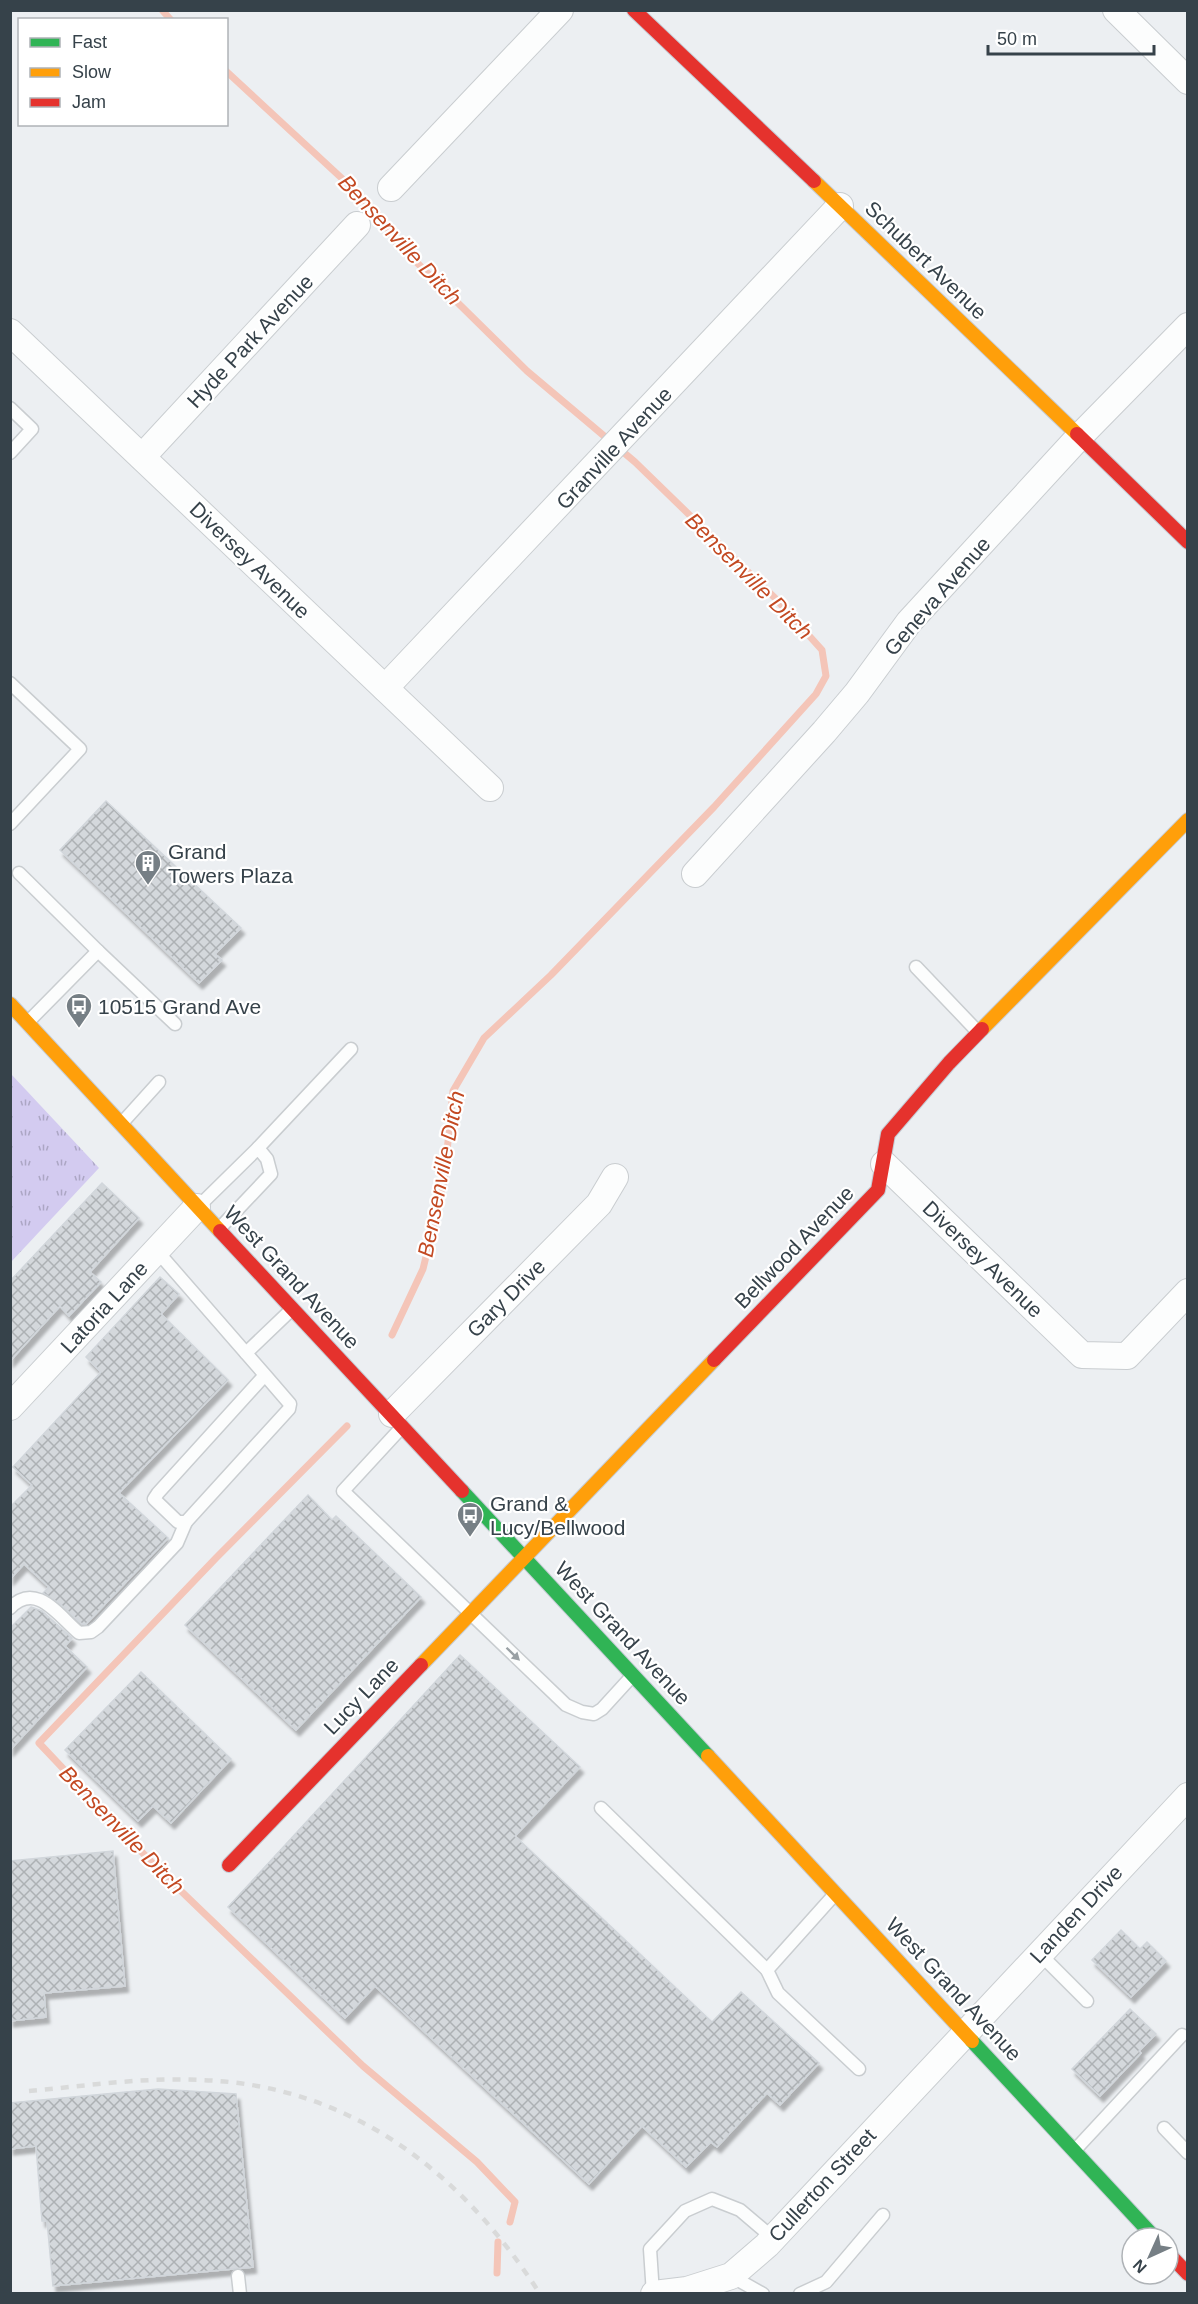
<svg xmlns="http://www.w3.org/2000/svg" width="1198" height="2304" font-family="Helvetica,sans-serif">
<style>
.grass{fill:url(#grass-tufts)}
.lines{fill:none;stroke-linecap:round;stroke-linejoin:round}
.stream{stroke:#f4c5b8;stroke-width:7}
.building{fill:url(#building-cross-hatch);stroke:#d1d6db;stroke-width:1.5;filter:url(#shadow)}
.lane-casing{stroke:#c9cdd0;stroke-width:15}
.street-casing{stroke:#c9cdd0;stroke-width:28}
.fast-casing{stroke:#c5ccd5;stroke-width:16}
.slow-casing{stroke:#c5ccd5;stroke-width:16}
.jam-casing{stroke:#c5ccd5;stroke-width:16}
.lane{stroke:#fcfdfd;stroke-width:12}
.street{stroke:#fcfdfd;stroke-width:26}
.fast{stroke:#30b455;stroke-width:14}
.slow{stroke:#ff9f0a;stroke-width:14}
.jam{stroke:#e5322d;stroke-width:14}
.rail{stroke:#d9dada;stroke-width:4.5;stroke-dasharray:8 8;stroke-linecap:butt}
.oneway{fill:#99a0a4}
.labels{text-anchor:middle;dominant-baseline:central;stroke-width:4.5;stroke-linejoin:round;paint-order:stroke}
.street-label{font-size:21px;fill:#36424a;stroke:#fff}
.poi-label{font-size:21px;fill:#36424a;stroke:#fff;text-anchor:start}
.water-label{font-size:22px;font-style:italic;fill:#c34922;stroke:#fff}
</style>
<defs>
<pattern id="grass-tufts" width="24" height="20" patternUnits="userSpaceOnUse" patternTransform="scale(1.5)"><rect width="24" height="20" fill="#d3cbf0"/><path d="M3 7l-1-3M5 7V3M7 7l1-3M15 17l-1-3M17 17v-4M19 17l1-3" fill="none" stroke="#aca6c4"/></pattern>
<pattern id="building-cross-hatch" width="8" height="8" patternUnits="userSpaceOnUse" patternTransform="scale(1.5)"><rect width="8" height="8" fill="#d4d8dc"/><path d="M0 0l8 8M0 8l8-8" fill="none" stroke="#adb1b4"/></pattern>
<filter id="shadow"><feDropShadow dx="3.5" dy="6" stdDeviation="1.5" flood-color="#0004"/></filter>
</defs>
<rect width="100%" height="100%" fill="#eceff2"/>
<!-- grass -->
<polygon class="grass" points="11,1074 99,1168 11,1262 10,1262"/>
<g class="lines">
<!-- stream -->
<g class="stream">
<polyline points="162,10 171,20"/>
<polyline points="226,71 348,184 383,220 394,240 527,371 635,462 775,598 822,650 826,676 816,694 714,807 551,975 484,1038 453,1091 444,1182 423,1269 392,1335"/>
<polyline points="347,1426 216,1558 39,1743 156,1867 363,2066 477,2162 515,2202 510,2222"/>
<polyline points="497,2273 498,2242"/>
</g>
</g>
<!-- building -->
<g class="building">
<polygon points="106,801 241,928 215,954 222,960 199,983 60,850"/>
<polygon points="102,1183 139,1218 90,1272 101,1282 69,1316 60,1306 10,1361 10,1281"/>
<polygon points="160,1277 179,1294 161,1314 228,1380 119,1493 168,1538 86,1624 82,1624 60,1604 43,1593 49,1587 24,1564 10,1579 10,1507 32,1485 13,1467 101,1372 86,1357"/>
<polygon points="308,1495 332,1520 336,1516 421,1597 296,1730 185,1625"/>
<polygon points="31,1607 42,1611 72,1638 65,1646 87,1667 10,1750 10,1628"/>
<polygon points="460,1655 580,1767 515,1836 712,2022 741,1992 819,2063 780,2105 767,2093 717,2147 711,2142 686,2167 642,2126 589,2184 375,1986 345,2018 228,1907"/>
<polygon points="141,1672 231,1759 171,1823 153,1806 138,1821 65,1750"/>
<polygon points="113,1851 125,1986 44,1993 46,2017 10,2021 10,1861"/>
<polygon points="1121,1930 1140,1949 1147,1942 1166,1961 1131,1997 1092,1960"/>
<polygon points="1130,2009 1156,2034 1139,2051 1141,2053 1100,2096 1072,2069"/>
<polygon points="158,2089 236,2094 253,2267 53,2286 47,2221 42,2221 36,2146 10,2149 10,2103"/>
</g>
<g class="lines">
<!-- lane casing -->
<g class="lane-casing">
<g id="lane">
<polyline points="10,408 32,429 10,453"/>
<polyline points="10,683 80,749 10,824"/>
<polyline points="19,873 98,951"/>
<polyline points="916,967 978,1032"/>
<polyline points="28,1022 98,951 175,1024"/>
<polyline points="122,1123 159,1082"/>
<polyline points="258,1148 351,1049"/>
<polyline points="200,1205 258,1148 267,1159 271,1174 219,1229"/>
<polyline points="157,1251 265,1375 158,1493 154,1499 178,1522 186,1522 289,1409 290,1404 265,1375"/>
<polyline points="246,1353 291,1310"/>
<polyline points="402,1427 343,1491 566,1705 582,1712 594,1714 602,1709 633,1675"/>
<path d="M10 1608C36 1581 58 1615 79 1633L91 1632 98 1627 177 1543 186 1522"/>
<polyline points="601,1808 767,1970"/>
<polyline points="835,1894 767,1970 778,1993 859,2069"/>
<polyline points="1039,1953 1087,2001"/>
<polyline points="1164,2128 1188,2153"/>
<polyline points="1075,2150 1182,2035"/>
<polyline points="238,2276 240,2294"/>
<polyline points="731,2276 763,2294"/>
<polyline points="653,2294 650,2249 685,2211 712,2199 740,2210 773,2238"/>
<polyline points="800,2294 826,2282 883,2215"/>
</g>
</g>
<!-- street casing -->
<g class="street-casing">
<g id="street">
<polyline points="1116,10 1188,81"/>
<polyline points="391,188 560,10"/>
<polyline points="10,332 490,788"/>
<polyline points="142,457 357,225"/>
<polyline points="385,688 840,206"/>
<polyline points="695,874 824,732 857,693 909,622 1079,437 1188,326"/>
<polyline points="884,1164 1082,1355 1127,1356 1188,1292"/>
<polyline points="10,1407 197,1207"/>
<polyline points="392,1414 599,1204 615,1177"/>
<polyline points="654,2294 687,2290 731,2276 767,2245 1188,1796"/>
</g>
</g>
<!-- fast casing -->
<g class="fast-casing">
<g id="fast">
<polyline points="462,1491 708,1756"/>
<polyline points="972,2041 1155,2238"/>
</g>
</g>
<!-- slow casing -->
<g class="slow-casing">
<g id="slow">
<polyline points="814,181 1077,434"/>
<polyline points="10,1004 220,1231"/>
<polyline points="982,1029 1188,820"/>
<polyline points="421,1665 714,1360"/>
<polyline points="708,1756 972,2041"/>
</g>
</g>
<!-- jam casing -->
<g class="jam-casing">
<g id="jam">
<polyline points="634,10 814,181"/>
<polyline points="1077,434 1188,542"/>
<polyline points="220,1231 462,1491"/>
<polyline points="714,1360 878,1190 888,1134 949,1063 982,1029"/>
<polyline points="229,1865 421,1665"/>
<polyline points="1168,2253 1188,2274"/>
</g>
</g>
<!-- lane -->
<use href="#lane" class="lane"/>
<!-- street -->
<use href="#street" class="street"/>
<!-- fast -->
<use href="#fast" class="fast"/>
<!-- slow -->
<use href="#slow" class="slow"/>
<!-- jam -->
<use href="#jam" class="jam"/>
<!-- rail -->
<path class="rail" d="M29 2091C86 2086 144 2077 201 2080 350 2085 462 2172 540 2294"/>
</g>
<!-- one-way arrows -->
<defs><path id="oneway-solid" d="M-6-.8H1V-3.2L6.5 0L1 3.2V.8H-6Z" transform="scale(1.5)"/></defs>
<use class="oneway" href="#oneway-solid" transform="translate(513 1654) rotate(44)"/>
<!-- icons -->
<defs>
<g id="building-pin" transform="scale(1.35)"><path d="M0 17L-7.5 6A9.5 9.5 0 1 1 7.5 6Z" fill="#767f85" stroke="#fff"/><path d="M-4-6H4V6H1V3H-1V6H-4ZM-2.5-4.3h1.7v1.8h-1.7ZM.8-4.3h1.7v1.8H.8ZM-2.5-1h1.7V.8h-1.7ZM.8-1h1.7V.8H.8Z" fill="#fff"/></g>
<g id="bus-pin" transform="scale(1.35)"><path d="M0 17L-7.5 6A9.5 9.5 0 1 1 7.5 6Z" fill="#767f85" stroke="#fff"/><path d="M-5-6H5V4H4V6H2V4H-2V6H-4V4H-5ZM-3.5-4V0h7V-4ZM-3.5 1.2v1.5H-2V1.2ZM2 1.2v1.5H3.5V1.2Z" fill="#fff"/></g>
</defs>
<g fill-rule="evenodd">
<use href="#building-pin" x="148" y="863"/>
<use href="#bus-pin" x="79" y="1006"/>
<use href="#bus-pin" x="470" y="1515"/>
</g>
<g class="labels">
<!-- street labels -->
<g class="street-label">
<text transform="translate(926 260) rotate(44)">Schubert Avenue</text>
<text transform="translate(250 341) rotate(-47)">Hyde Park Avenue</text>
<text transform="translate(614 448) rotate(-47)">Granville Avenue</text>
<text transform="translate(250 560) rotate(44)">Diversey Avenue</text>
<text transform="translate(937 596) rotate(-49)">Geneva Avenue</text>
<text transform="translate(794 1247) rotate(-46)">Bellwood Avenue</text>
<text transform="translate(983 1259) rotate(44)">Diversey Avenue</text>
<text transform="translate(292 1277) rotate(47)">West Grand Avenue</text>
<text transform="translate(506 1298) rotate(-45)">Gary Drive</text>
<text transform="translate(104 1307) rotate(-47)">Latoria Lane</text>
<text transform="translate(623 1633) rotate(47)">West Grand Avenue</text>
<text transform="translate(361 1696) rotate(-46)">Lucy Lane</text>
<text transform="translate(1076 1914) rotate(-47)">Landen Drive</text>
<text transform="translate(954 1989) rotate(47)">West Grand Avenue</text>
<text transform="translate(822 2185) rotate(-47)">Cullerton Street</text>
</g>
<!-- poi labels -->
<g class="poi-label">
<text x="168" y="851">Grand<tspan x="168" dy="24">Towers Plaza</tspan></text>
<text x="98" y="1006">10515 Grand Ave</text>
<text x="490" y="1503">Grand &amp;<tspan x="490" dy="24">Lucy/Bellwood</tspan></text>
</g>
<!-- water labels -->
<g class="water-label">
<text transform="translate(400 240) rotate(47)">Bensenville Ditch</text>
<text transform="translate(749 576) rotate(45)">Bensenville Ditch</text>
<text transform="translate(441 1174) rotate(-79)">Bensenville Ditch</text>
<text transform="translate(122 1830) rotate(46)">Bensenville Ditch</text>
</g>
</g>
<!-- border -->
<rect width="1198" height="2304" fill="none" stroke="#36424a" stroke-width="24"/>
<!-- legend -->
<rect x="18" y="18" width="210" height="108" fill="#ffffff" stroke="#afb3b7" stroke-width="1.5"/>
<rect x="30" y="38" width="30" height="9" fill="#30b455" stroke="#afb3b7" stroke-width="1.5"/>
<text x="72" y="48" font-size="18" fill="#36424a">Fast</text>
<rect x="30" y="68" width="30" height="9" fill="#ff9f0a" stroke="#afb3b7" stroke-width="1.5"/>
<text x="72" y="78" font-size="18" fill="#36424a">Slow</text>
<rect x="30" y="98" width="30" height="9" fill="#e5322d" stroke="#afb3b7" stroke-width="1.5"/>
<text x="72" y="108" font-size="18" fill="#36424a">Jam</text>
<!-- north arrow -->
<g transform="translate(1150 2256) rotate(225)"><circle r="28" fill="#ffffff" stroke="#afb3b7" stroke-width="1.5"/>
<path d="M0-4.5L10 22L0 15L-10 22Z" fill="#767f85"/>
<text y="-9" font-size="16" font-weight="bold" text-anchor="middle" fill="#36424a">N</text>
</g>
<!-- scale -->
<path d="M988 45v9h166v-9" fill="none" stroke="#36424a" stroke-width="3"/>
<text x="997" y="45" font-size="18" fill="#36424a" stroke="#ffffff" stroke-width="4.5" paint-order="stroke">50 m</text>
</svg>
